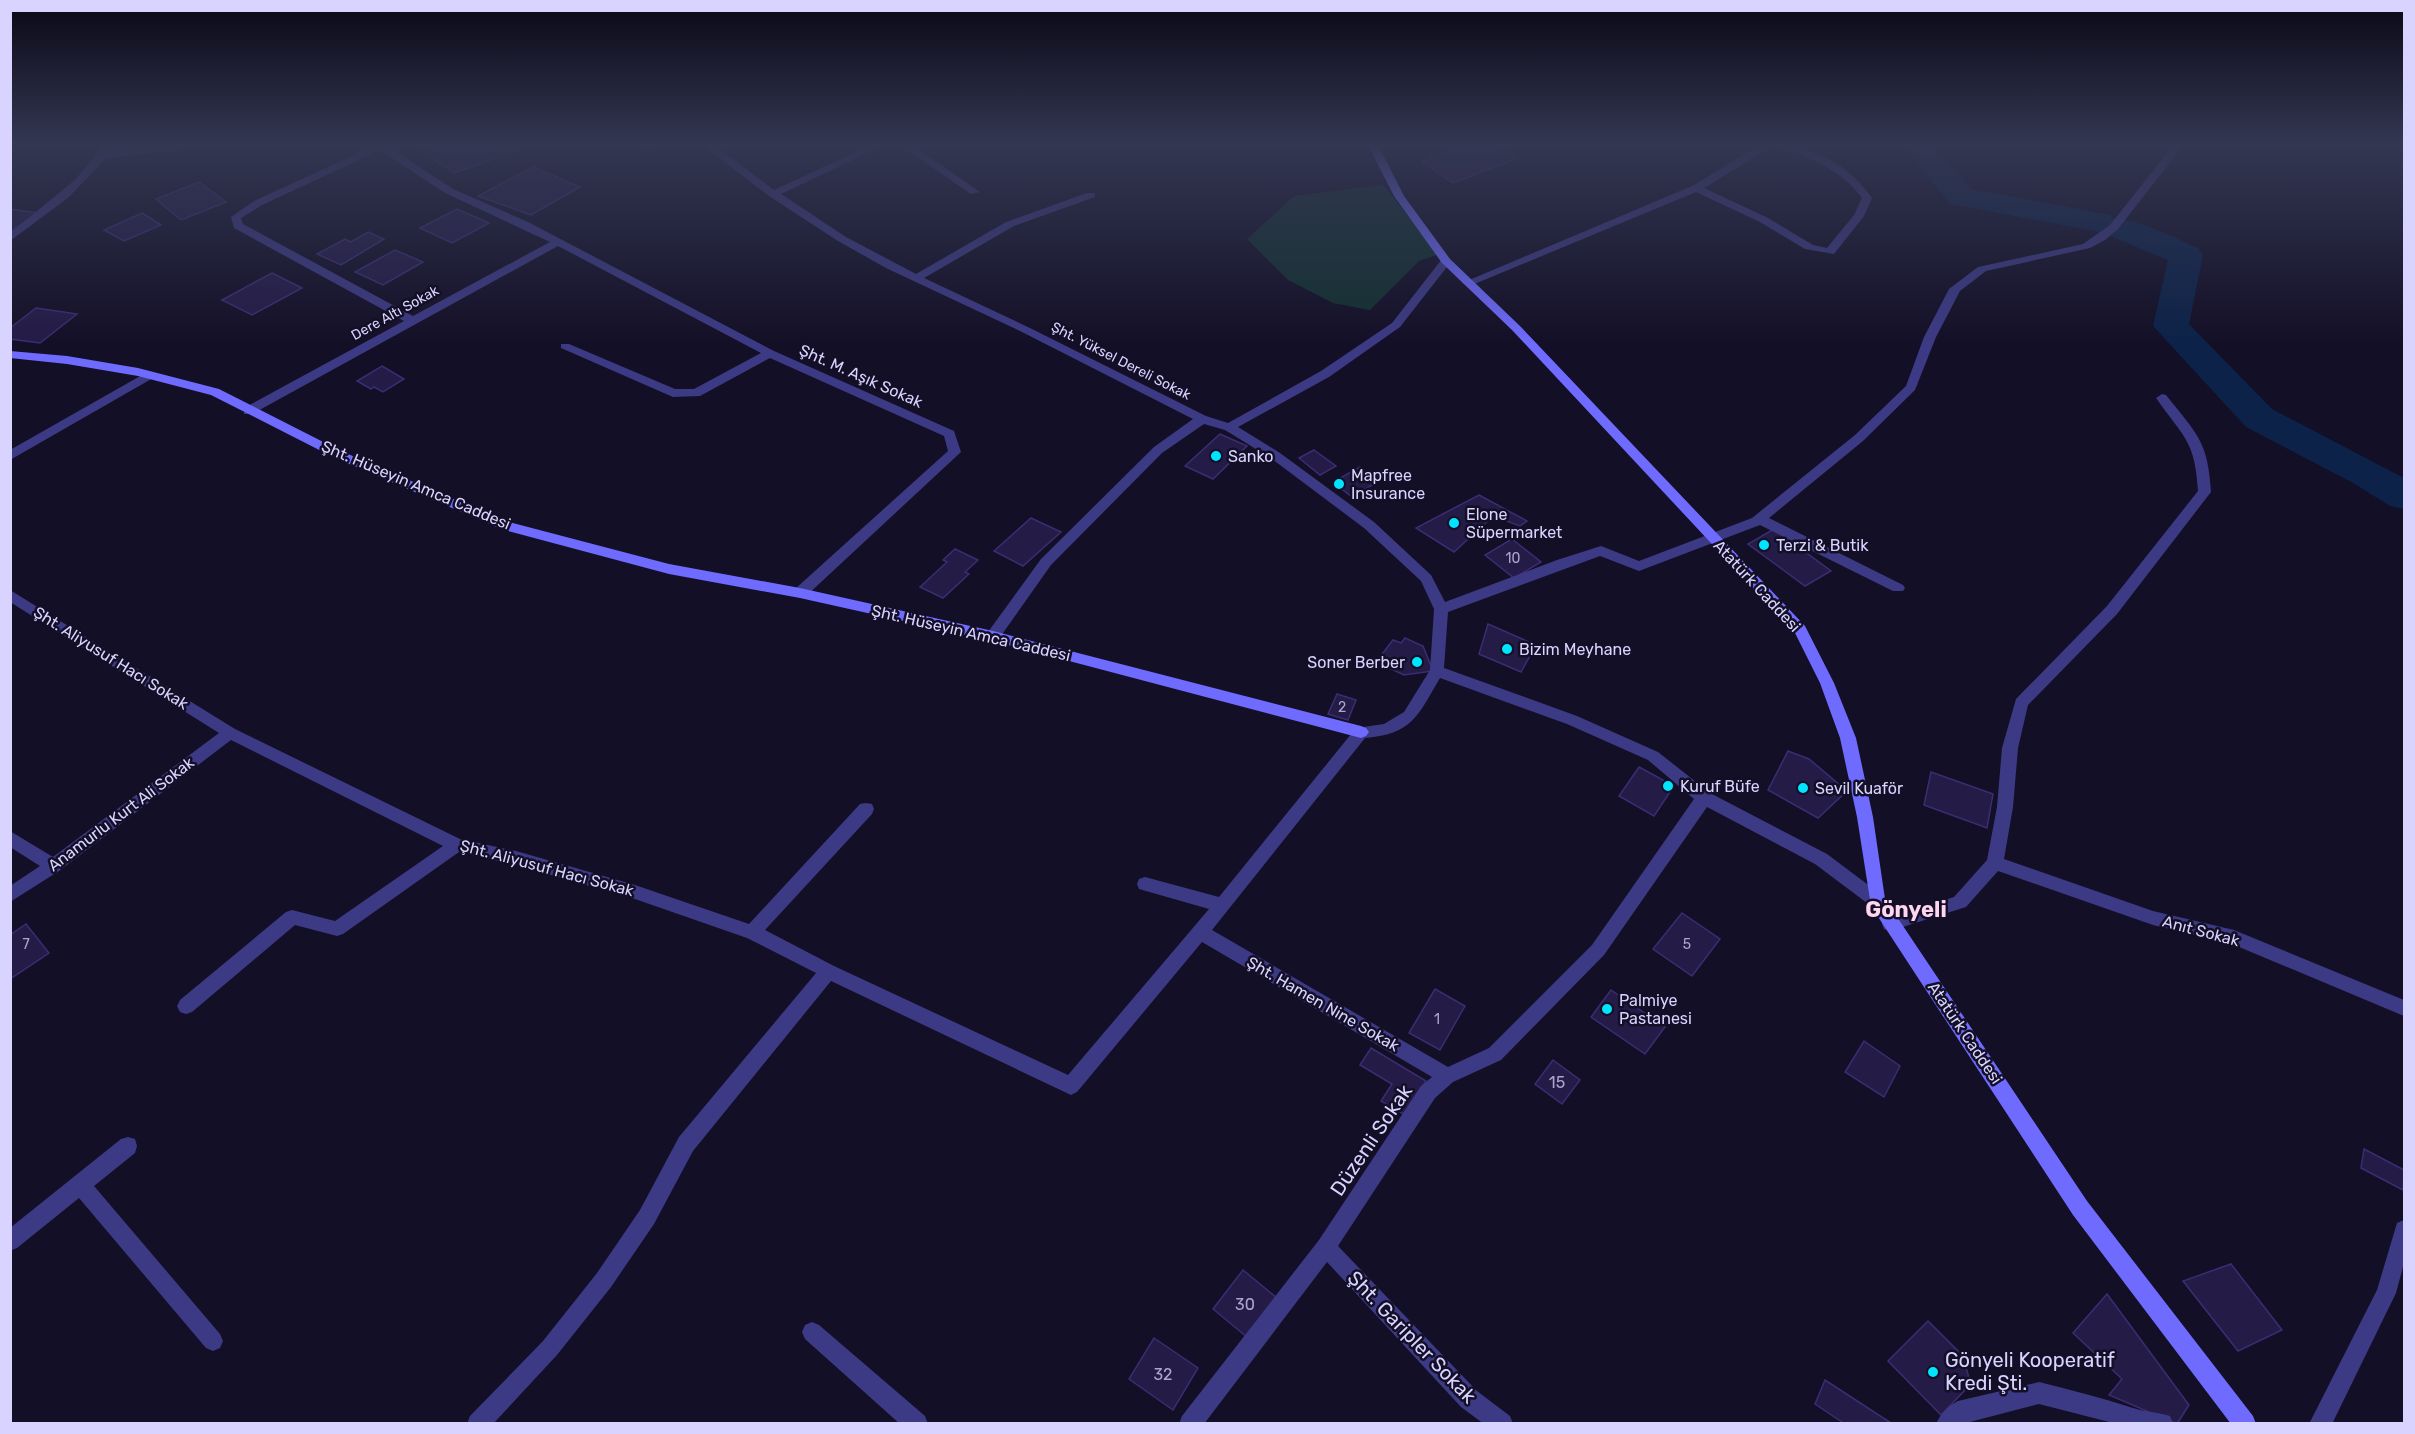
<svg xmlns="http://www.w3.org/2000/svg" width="2415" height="1434" font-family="Rubik,sans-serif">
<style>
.green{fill:#12302f}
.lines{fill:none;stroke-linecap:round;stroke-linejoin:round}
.river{fill:#0c2248;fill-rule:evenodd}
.building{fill:#241b47;stroke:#3b2d73;stroke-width:1.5}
.street{fill:#3d3a85;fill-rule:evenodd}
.secondary{fill:#6f6bff;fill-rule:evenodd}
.poi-dot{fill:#00e5ff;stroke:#130f26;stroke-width:2}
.labels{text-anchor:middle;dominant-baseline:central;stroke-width:5;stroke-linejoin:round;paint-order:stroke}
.far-street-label{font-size:14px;fill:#d9d4ff;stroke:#130f26}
.number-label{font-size:14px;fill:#aca6d1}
.street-label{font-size:16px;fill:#d9d4ff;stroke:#130f26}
.poi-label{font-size:16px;fill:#d9d4ff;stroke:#130f26;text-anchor:start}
.near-number-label{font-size:16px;fill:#aca6d1}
.near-street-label{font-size:20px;fill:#d9d4ff;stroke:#130f26}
.near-poi-label{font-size:20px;fill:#d9d4ff;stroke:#130f26;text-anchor:start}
.district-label{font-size:22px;font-weight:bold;fill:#ffd6f0;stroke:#130f26}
</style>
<rect width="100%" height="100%" fill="#130f26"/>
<!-- green -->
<polygon class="green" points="1383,185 1439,254 1419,261 1370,310 1333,303 1288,280 1247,239 1294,196"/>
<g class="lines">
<!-- river -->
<path class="river" d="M1901 143H1932L1971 189 2111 215 2115 221C2134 216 2179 240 2198 248L2203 255 2189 324 2272 409 2404 478V509L2390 506 2353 483 2246 427 2153 326 2168 260 2110 236 2106 230 2100 232 1950 204Z"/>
</g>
<!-- building -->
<g class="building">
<polygon points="439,143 510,143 520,150 454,173 420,150"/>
<polygon points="1473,143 1494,143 1518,158 1453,183 1422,162"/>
<polygon points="533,167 580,187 531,215 478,196"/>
<polygon points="199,182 226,202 181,220 156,199"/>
<polygon points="10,209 37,213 10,232"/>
<polygon points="457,209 489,223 452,243 420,228"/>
<polygon points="142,213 161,225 124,241 104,230"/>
<polygon points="368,232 384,239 341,265 317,254 345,239 351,242"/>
<polygon points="395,250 423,262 383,285 355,272"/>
<polygon points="272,273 302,288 252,315 222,300"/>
<polygon points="36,308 77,314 40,343 10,339 10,328"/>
<polygon points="382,366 404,379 383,392 374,387 371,389 357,381"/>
<polygon points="1220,434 1247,446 1213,479 1185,466"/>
<polygon points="1314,450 1336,466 1320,475 1299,458"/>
<polygon points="1360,467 1379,481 1352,497 1333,482"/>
<polygon points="1479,495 1527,521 1520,526 1493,516 1454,552 1416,528"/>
<polygon points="1031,518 1061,532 1023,566 994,551"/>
<polygon points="1774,529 1831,571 1805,586 1748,544"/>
<polygon points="1512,539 1541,562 1514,578 1485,555"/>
<polygon points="955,549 978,560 965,572 969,574 943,598 920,587 947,562 943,560"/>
<polygon points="1488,624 1536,645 1521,672 1479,654"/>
<polygon points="1405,638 1423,646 1433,671 1404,675 1376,662 1393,640 1401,643"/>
<polygon points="1337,694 1356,700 1348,720 1328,714"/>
<polygon points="1788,751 1809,759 1847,791 1818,818 1768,790"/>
<polygon points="1639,767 1674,786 1654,816 1619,796"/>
<polygon points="1931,772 1993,794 1987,828 1924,805"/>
<polygon points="1682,913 1720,939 1692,976 1653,949"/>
<polygon points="26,924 49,953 10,979 10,935"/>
<polygon points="1435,989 1465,1006 1440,1050 1409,1033"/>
<polygon points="1611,990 1665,1027 1645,1054 1591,1017"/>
<polygon points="1864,1041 1900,1066 1884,1097 1845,1072"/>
<polygon points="1371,1048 1426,1081 1405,1115 1381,1101 1392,1084 1360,1065"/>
<polygon points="1553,1060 1580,1080 1562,1104 1535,1084"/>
<polygon points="2364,1149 2404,1170 2403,1190 2361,1168"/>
<polygon points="2231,1264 2282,1330 2238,1351 2183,1281"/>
<polygon points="1243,1270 1277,1298 1248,1338 1213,1309"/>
<polygon points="2107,1294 2189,1405 2177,1424 2109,1395 2122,1379 2073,1333"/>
<polygon points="1928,1321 1962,1355 1971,1384 1941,1415 1888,1361"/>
<polygon points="1154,1338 1198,1368 1173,1410 1129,1379"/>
<polygon points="1825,1380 1891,1423 1891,1424 1845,1424 1815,1404"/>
</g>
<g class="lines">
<!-- street -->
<g class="street">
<polygon points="106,143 116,143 110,151 194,143 172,151 106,158 69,197 10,241 10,233 75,180"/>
<path d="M371 143H383L453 189 528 222 774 351 954 431 961 452 805 597H795L793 593 795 589 948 451 944 436 770 358 700 396 673 397 561 348V344H569L675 389H694L761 353 558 246 252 414H244V408L404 321 234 228 231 217 254 201 374 146ZM380 150 445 193 550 242 413 316 243 224 241 218 262 205Z"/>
<polygon points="624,143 674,143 649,150"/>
<path d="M700 143H712L774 190 875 143H889L781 194 846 237 916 274 1006 222 1087 193H1095V197L1014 226 924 278 1030 328 1206 416 1228 423 1321 371 1392 323 1442 259H1450V263L1400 327 1329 377 1238 427 1280 453 1374 522 1431 575 1445 602 1557 560 1601 546 1639 561 1752 518 1855 435 1906 386 1924 337 1949 289 1978 267 2083 244 2110 225 2175 143H2185L2118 229 2105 240 2090 248 1986 271 1960 291 1936 337 1915 390 1863 441 1769 518 1903 585 1905 588 1903 591H1893L1760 525 1639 571 1600 556 1448 612 1444 668 1577 716 1658 752 1710 793 1827 854 1883 896 1885 901 1883 906 1877 908 1871 906 1815 864 1707 807 1604 955 1501 1060 1453 1082 1435 1098 1338 1246 1477 1391 1510 1416 1513 1424H1484L1461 1407 1327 1262 1204 1424H1179L1182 1416 1319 1240 1421 1086 1432 1077 1202 942 1077 1092 1071 1095 831 981 693 1151 654 1224 611 1287 557 1355 493 1424H467L470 1416 543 1341 597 1273 640 1210 679 1137 816 973 747 938 635 899 516 865 459 852 343 934 337 936 295 925 192 1012 186 1014 180 1012 177 1006 180 1000 286 912 292 910 335 921 443 846 231 740 59 871 10 902V886L40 866 10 847V831L53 857 219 733 10 602V590L235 729 460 839 516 851 635 885 749 924 860 804 866 803 872 804 874 809 872 814 765 930 834 966 1068 1075 1209 909 1139 889 1137 884 1139 879 1145 877 1219 897 1356 728 1384 724 1404 712 1430 670 1434 609 1421 581 1364 528 1272 459 1225 430 1204 424 1162 453 1051 565 998 640H988L986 636 988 632 1041 559 1154 447 1193 419 1022 332 886 268 838 241 769 196ZM1440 678 1567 724 1648 760 1694 799 1592 945 1489 1048 1448 1067 1212 930 1365 738C1413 734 1418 715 1440 678Z"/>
<polygon points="897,143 909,143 980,192 971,194"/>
<path d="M1763 143C1807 143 1847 162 1872 198L1864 216 1834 254 1805 249 1760 222 1696 192 1472 285 1468 286 1462 283 1692 186ZM1773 146C1808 157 1840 168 1862 198L1854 215 1827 248 1813 245 1768 218 1704 188Z"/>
<polygon points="149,371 155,375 153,378 10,460 10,450"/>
<path d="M2162 394 2166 395C2197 434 2208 441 2211 492L2117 614 2028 705 2018 748 2013 807 2004 859 2153 911 2234 930 2404 1000V1016L2232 944 2153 925 1998 871 1966 907 1890 931 1884 929 1882 924 1884 919 1954 897 1987 860 1997 807 2002 748 2016 699 2107 606 2198 491C2195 440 2184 438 2156 398Z"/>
<polygon points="128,1137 135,1139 137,1146 135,1153 94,1186 220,1334 223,1341 220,1348 213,1351 206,1348 79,1198 17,1248 10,1251 10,1228 121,1139"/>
<polygon points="2404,1220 2404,1263 2396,1293 2332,1424 2309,1424 2377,1290 2397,1223"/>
<polygon points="812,1322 819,1325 925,1416 928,1424 900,1424 805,1339 802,1332 805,1325"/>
<path d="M2039 1382C2071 1390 2102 1398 2133 1408 2145 1412 2158 1412 2170 1416L2173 1424H2117L2039 1404 1962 1424H1936C1941 1413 1948 1406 1958 1401Z"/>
</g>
<!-- secondary -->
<g class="secondary">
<polygon points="1367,143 1377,143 1404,196 1450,259 1520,326 1805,626 1834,683 1856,738 1873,817 1885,899 2087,1201 2253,1416 2256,1424 2231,1424 2073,1215 1871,906 1857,817 1840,738 1820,683 1795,633 1512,330 1442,263 1394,196"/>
<polygon points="10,351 67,356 138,368 219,389 341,451 505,521 669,564 800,588 993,631 1361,726 1366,728 1369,732 1366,736 1361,738 993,641 800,598 669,574 501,529 333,457 211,395 138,376 67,364 10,358"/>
</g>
</g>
<!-- sky -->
<linearGradient id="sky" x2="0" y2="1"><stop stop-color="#0a0815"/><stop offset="0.42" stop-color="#333752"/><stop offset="1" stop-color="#333752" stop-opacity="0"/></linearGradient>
<rect width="2415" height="344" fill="url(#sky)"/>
<!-- markers -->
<g class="poi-dot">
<circle cx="1216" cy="456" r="6"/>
<circle cx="1339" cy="484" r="6"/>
<circle cx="1454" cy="523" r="6"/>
<circle cx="1764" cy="545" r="6"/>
<circle cx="1507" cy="649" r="6"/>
<circle cx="1417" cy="662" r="6"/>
<circle cx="1668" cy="786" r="6"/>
<circle cx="1803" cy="788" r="6"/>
<circle cx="1607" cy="1009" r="6"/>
<circle cx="1933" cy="1372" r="6"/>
</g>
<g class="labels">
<!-- far-street labels -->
<g class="far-street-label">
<text transform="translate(395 313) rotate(-29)">Dere Altı Sokak</text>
<text transform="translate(1121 361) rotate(27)">Şht. Yüksel Dereli Sokak</text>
</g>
<!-- number labels -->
<g class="number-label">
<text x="1513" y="558">10</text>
<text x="1342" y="707">2</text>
<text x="26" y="944">7</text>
<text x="1687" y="944">5</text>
<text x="1437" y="1019">1</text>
</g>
<!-- street labels -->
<g class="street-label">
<text transform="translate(861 376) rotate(24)">Şht. M. Aşık Sokak</text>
<text transform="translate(416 485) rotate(23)">Şht. Hüseyin Amca Caddesi</text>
<text transform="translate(1757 586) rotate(47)">Atatürk Caddesi</text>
<text transform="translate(971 633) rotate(13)">Şht. Hüseyin Amca Caddesi</text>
<text transform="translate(111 658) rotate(32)">Şht. Aliyusuf Hacı Sokak</text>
<text transform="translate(121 814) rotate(-37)">Anamurlu Kurt Ali Sokak</text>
<text transform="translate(547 868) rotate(15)">Şht. Aliyusuf Hacı Sokak</text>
<text transform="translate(2201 931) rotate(15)">Anıt Sokak</text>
<text transform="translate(1323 1004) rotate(30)">Şht. Hamen Nine Sokak</text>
<text transform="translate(1965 1033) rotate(56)">Atatürk Caddesi</text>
</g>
<!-- poi labels -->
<g class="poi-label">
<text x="1228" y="456">Sanko</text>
<text x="1351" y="475">Mapfree<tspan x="1351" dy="18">Insurance</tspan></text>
<text x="1466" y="514">Elone<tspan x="1466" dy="18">Süpermarket</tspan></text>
<text x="1776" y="545">Terzi &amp; Butik</text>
<text x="1519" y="649">Bizim Meyhane</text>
<text x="1405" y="662" text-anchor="end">Soner Berber</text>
<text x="1680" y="786">Kuruf Büfe</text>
<text x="1815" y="788">Sevil Kuaför</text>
<text x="1619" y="1000">Palmiye<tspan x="1619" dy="18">Pastanesi</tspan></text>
</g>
<!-- near-number labels -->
<g class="near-number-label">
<text x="1557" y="1082">15</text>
<text x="1245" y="1304">30</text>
<text x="1163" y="1374">32</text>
</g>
<!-- near-street labels -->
<g class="near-street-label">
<text transform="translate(1371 1140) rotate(-56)">Düzenli Sokak</text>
<text transform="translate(1412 1337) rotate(46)">Şht. Garipler Sokak</text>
</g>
<!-- near-poi labels -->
<g class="near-poi-label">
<text x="1945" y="1360">Gönyeli Kooperatif<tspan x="1945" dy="23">Kredi Şti.</tspan></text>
</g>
<!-- district labels -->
<g class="district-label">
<text x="1906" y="909">Gönyeli</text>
</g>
</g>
<!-- border -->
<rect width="2415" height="1434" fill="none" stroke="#d9d4ff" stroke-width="24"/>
</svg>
